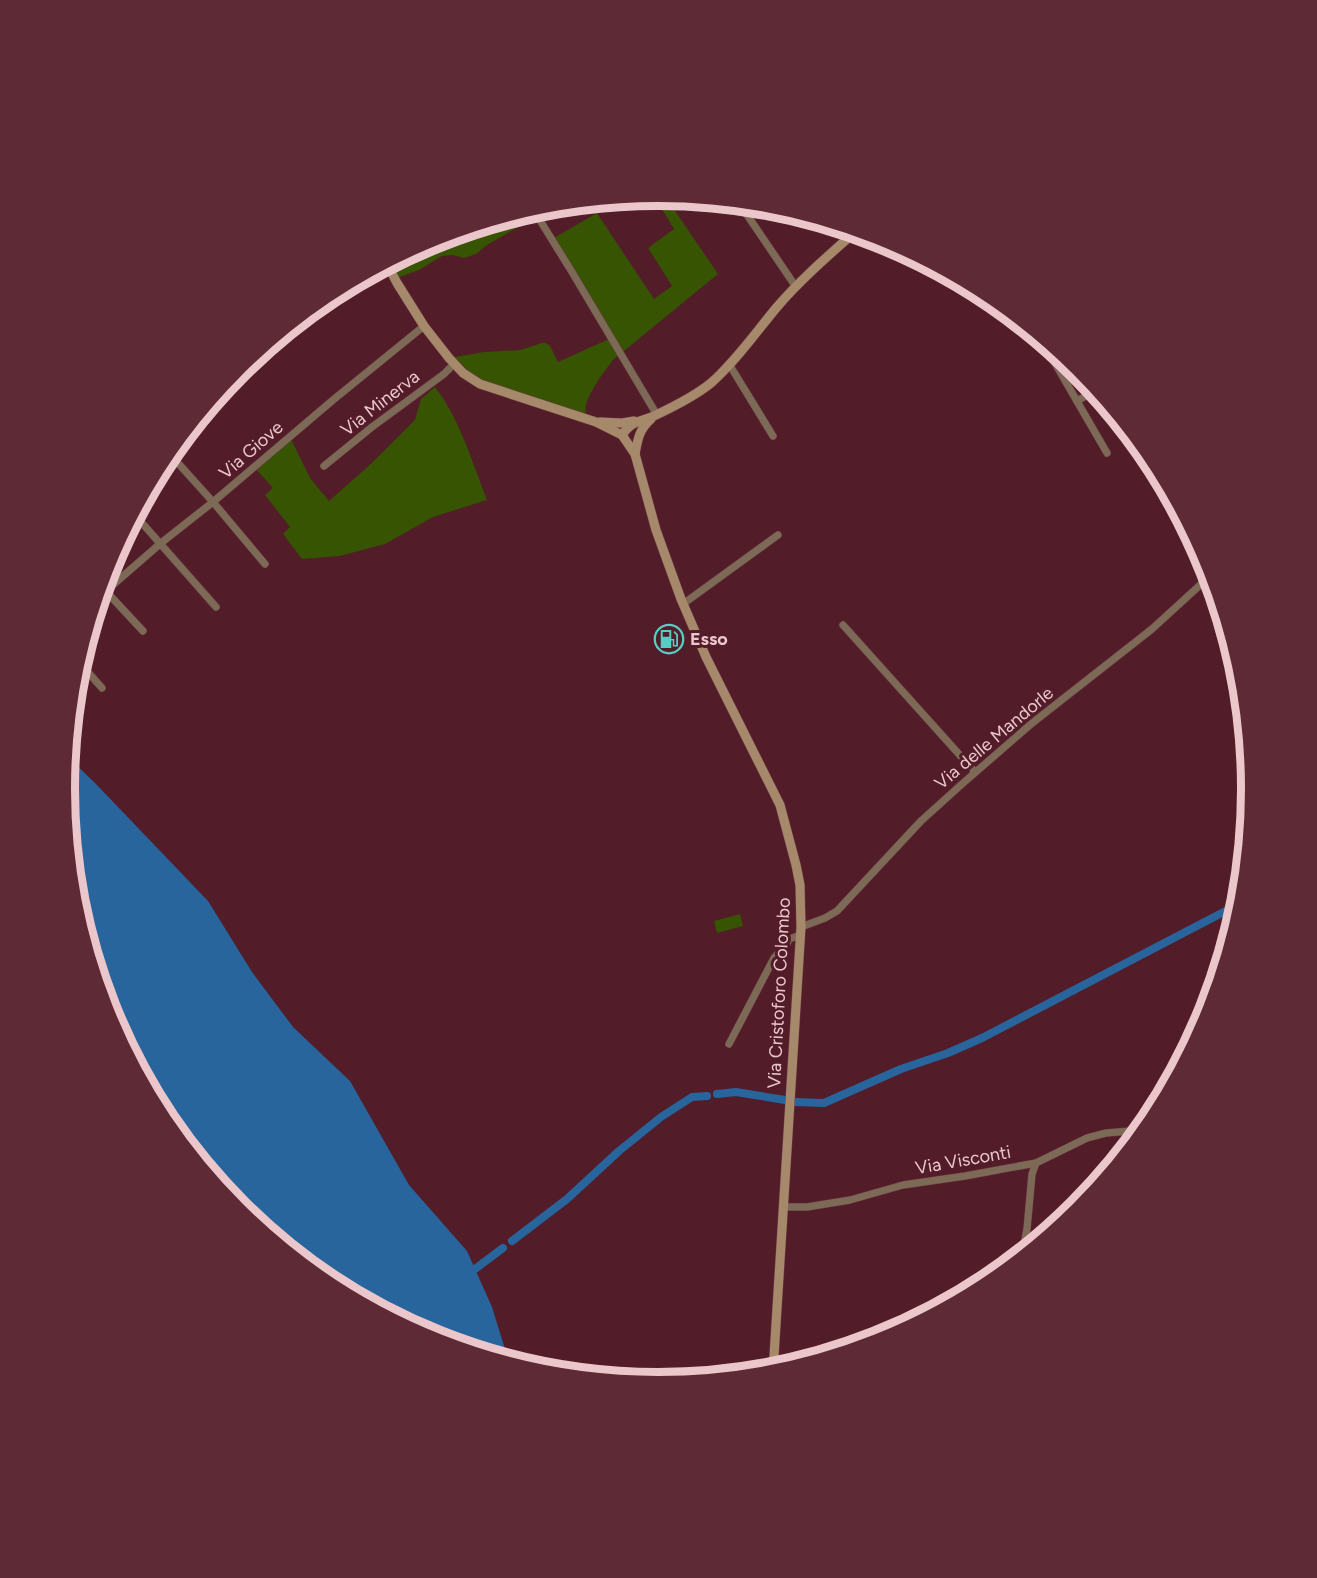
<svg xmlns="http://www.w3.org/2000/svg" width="1317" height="1578" font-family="Figtree,sans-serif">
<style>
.green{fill:#365401}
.water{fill:#29659d}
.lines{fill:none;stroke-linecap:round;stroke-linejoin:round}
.canal{stroke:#29659d;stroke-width:8}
.street-casing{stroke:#6e3b45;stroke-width:8}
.secondary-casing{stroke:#6e3b45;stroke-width:10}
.street{stroke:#7c6a56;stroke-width:7}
.secondary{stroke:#a5896a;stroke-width:9}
.labels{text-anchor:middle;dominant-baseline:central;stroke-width:6;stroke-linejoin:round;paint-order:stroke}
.street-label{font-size:18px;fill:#ebc7cb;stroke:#521c28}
.poi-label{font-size:18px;font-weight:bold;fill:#ebc7cb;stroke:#521c28;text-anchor:start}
.rim{fill:none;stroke:#ebc7cb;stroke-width:8}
</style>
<rect width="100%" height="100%" fill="#521c28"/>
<!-- green -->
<g class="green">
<path d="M659 195 665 196 718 274 613 360C604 372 582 400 586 414L480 384 449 358 484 352 520 350 542 343H546L550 346 558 362 611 338 552 239 597 213 654 299 672 286 648 248 674 229 654 196Z"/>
<polygon points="533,209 536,214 520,226 487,245 476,254 464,258 453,255 442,256 419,270 394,279 387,264 432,240"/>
<path d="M435 387C460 419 472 462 487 500L433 517 385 544 340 556 302 559 283 534 290 527 265 495 273 488 254 467 290 437 310 478 329 501 373 462 415 420 421 399Z"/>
<polygon points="740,914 743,926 717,933 714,921"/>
</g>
<!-- water -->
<polygon class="water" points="68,757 95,783 208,901 252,972 293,1027 350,1081 409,1185 467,1251 492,1307 509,1362 431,1338 328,1283 238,1209 164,1119 110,1016 76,905 65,789"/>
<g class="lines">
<!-- canal -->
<g class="canal">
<polyline points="717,1094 736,1092 785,1100"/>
<polyline points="795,1102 824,1103 901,1069 948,1053 982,1038 1241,903"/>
<polyline points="512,1241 567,1199 619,1151 661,1117 692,1097 707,1096"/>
<polyline points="475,1269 503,1248"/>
</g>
<!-- street casing -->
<g class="street-casing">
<g id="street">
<polyline points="739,203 796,287"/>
<polyline points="533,209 572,272 657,415"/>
<polyline points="1045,346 1107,453"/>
<polyline points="729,364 773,436"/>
<polyline points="1077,401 1096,390"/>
<polyline points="169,453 213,502 265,564"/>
<polyline points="324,466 372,427 444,374 454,364"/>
<polyline points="135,515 216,607"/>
<polyline points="102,587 143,631"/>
<polyline points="99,597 161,543 213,502 333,400 424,326"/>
<polyline points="683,604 778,535"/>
<polyline points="843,625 975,772"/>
<polyline points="79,662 102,688"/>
<polyline points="801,927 825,918 837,911 921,821 962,784 1031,724 1152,629 1211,575"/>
<polyline points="729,1044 774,958 787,944 789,939 801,935"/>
<polyline points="784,1207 807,1207 850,1200 903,1185 965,1176 1036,1163 1087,1138 1106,1133 1143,1130"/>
<polyline points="1026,1236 1040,1241"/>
<polyline points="1022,1256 1027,1229 1032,1174 1036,1163"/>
</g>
</g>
<!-- secondary casing -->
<g class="secondary-casing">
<g id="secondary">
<polyline points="387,264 397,283 424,326 449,358 463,373 480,384 596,422 622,435 635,454 656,530 681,599 706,657 780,805 796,865 800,885 801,927 773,1372"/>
<polyline points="600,422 622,423 634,421"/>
<path d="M622 435C633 419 640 423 656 415 675 406 695 396 711 383 736 361 756 332 777 307 801 279 829 255 856 231"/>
<path d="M635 454C638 438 639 430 651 419"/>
</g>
</g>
<!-- street -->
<use href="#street" class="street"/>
<!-- secondary -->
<use href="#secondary" class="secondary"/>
</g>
<!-- icons -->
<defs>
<g id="fuel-ring" transform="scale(1.5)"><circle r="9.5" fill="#521c28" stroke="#55cec6" stroke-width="1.5"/><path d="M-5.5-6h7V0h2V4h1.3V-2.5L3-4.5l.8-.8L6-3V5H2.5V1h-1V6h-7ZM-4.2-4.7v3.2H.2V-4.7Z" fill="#55cec6"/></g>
</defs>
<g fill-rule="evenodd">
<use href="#fuel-ring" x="669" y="639"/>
</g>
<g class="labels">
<!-- street labels -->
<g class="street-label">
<text transform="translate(380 403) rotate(-38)">Via Minerva</text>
<text transform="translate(251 450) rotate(-41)">Via Giove</text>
<text transform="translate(994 738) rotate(-40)">Via delle Mandorle</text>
<text transform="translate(779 993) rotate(-87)">Via Cristoforo Colombo</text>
<text transform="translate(963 1160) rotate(-10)">Via Visconti</text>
</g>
<!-- poi labels -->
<g class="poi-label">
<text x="690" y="639">Esso</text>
</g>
</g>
<!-- crop -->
<path d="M0 0H1317V1578H0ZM75 789a583 583 0 1 1 1166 0a583 583 0 1 1-1166 0Z" fill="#5e2a35" fill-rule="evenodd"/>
<path class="rim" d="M75 789a583 583 0 1 1 1166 0a583 583 0 1 1-1166 0Z"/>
</svg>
